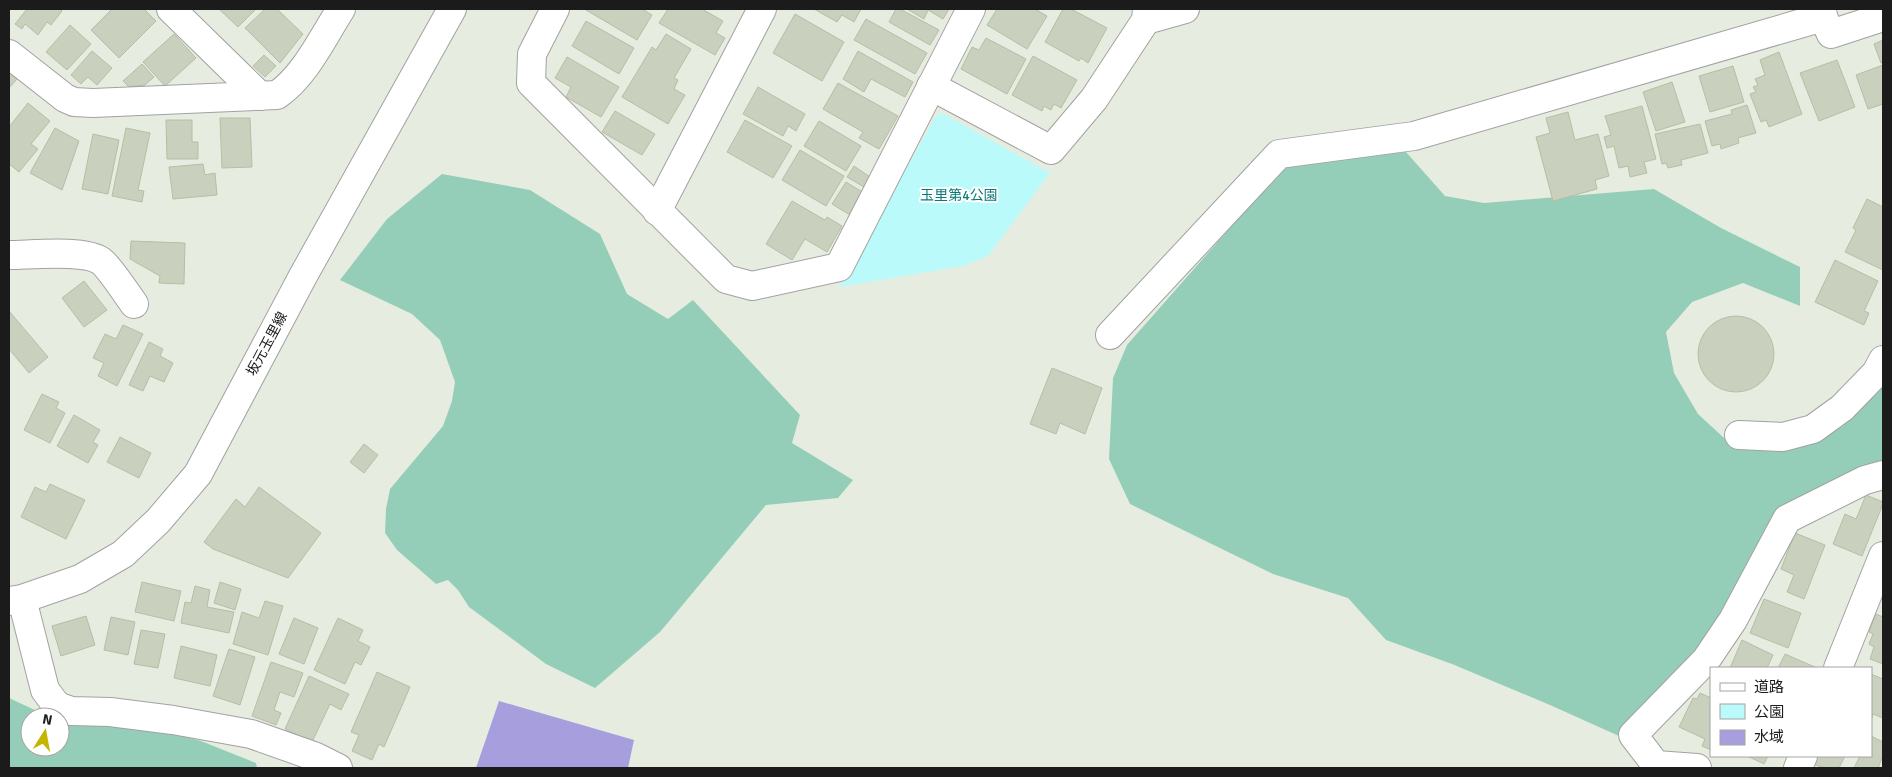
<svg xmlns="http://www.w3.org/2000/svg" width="1892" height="777" font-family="Signika,'Noto Sans JP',sans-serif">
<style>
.forest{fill:#94ceb8}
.park{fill:#bafafa}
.water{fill:#a79fdd}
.building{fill:#c9d0be;stroke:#b5bfa2}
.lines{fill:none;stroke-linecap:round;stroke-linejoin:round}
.minor-casing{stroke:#a2a2a2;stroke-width:30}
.minor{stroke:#fff;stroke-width:28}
.labels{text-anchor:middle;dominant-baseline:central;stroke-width:4;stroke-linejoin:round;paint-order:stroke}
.park-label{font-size:14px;fill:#097a79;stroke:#fff}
.street-label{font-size:14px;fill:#1b1b1b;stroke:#fff}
</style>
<rect width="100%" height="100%" fill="#e6ede0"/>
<!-- forest -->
<g class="forest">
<polygon points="1406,152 1445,196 1484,203 1654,189 1721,228 1800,267 1800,306 1743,283 1692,302 1666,332 1674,373 1698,414 1735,448 1786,447 1842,427 1883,377 1883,466 1779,512 1701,653 1619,736 1550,705 1452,664 1386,640 1348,598 1273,574 1130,504 1109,459 1113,378 1127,345 1281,170 1300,159"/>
<polygon points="442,174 530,190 600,234 627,294 668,319 693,300 800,415 792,443 853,480 838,498 766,505 660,632 595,688 546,664 469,607 458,590 448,580 436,584 397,550 385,533 386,509 390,489 443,426 452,401 455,382 440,340 412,314 340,280 387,219"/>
<polygon points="9,698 50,717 30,717 30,747 60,747 60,722 63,723 134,723 201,741 256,763 257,768 9,768"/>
</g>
<!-- park -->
<polygon class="park" points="942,113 1050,173 988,256 963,266 839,287 936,116"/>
<!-- water -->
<polygon class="water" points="499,701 634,740 628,768 476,768"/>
<!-- building -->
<g class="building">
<polygon points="27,9 60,9 62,11 51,25 47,22 38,35 25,24 22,29 15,24"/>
<polygon points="112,9 144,9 156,21 119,58 91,30"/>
<polygon points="219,9 256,9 238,27"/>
<polygon points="265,9 277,9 303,34 280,63 245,28"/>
<polygon points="586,9 642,9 652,15 637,40 586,10"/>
<polygon points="668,9 702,9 723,21 716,33 725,38 715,55 659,23"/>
<polygon points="814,9 861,9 854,22 842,15 837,22"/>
<polygon points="896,9 900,9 939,30 930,45 889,22"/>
<polygon points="907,9 949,9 943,19 928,10 924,19"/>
<polygon points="997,9 1035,9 1047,16 1027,49 987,25"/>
<polygon points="1063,9 1071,9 1107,28 1088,63 1081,58 1079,61 1045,42"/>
<polygon points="795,14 844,42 822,81 773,53"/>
<polygon points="866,19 927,53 915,74 854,40"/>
<polygon points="586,21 634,48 619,74 572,46"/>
<polygon points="70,25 91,44 67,70 46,52"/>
<polygon points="174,34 196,58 165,86 143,62"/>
<polygon points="666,34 691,49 674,78 678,80 674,89 685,95 668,124 622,97 652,47 656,50"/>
<polygon points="986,38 1026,59 1007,94 961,69 972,47 979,50"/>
<polygon points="1883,40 1883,62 1881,63 1874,44"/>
<polygon points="92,51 112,68 97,85 88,77 81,84 71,75"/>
<polygon points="858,51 913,82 905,97 871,79 864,92 843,79"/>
<polygon points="1779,52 1802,114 1769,127 1766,120 1761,122 1750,94 1756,92 1753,87 1758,85 1755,79 1765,75 1760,60"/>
<polygon points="264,55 276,66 265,77 253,66"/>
<polygon points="1033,56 1077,80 1061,108 1054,104 1051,110 1044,106 1042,111 1012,95"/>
<polygon points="567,57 619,87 601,117 566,97 571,87 555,78"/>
<polygon points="1837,60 1855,107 1819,121 1800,73"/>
<polygon points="142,64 154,77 145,85 129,87 123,81"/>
<polygon points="1883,65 1883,104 1868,109 1856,75"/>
<polygon points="1733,66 1744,102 1710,112 1699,76"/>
<polygon points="9,72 17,79 9,88"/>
<polygon points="1672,82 1685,122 1656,131 1643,92"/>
<polygon points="838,83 898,116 879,149 859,138 863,132 823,109"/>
<polygon points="758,87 805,114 796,131 788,126 783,136 743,114"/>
<polygon points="28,103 50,121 31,144 38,149 19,172 9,164 9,127"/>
<polygon points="1747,105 1756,133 1738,138 1739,143 1721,149 1720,144 1712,146 1705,121 1732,114 1731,110"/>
<polygon points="1642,106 1656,159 1644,162 1647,173 1630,177 1628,166 1619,168 1614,146 1607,148 1604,137 1611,135 1605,116"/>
<polygon points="615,111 655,134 642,155 602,132"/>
<polygon points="1568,112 1575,140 1598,134 1609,176 1595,180 1597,189 1553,201 1536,137 1550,133 1546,118"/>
<polygon points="220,118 250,118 252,167 222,168"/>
<polygon points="166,120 192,120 192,142 198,142 198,159 167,159"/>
<polygon points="745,120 792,146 773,178 727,152"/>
<polygon points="819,121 861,146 846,171 804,146"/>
<polygon points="1700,124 1708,153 1681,160 1682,165 1668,168 1666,163 1662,164 1655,134"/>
<polygon points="55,128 79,141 62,190 30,173"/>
<polygon points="126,128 150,133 138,190 144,191 142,202 112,196"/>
<polygon points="93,134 119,140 108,194 82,189"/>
<polygon points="800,150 844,176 826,206 782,180"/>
<polygon points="203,164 205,175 215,173 217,195 173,199 169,167"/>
<polygon points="854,166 870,177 864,187 847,177"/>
<polygon points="846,182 864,193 850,215 832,204"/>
<polygon points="1867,199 1883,207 1883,270 1845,252 1856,230 1853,228"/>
<polygon points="792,201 825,220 827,217 842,226 827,252 805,239 792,260 766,244"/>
<polygon points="131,241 185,243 184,284 159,283 160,276 130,259"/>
<polygon points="1835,260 1878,281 1864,311 1869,313 1864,325 1815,302"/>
<polygon points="84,281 107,310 84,327 62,298"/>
<polygon points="9,311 48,357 29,373 9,349"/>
<circle cx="1736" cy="354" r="38"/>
<polygon points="123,325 143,334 117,386 98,376 104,363 93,358 105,334 116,339"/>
<polygon points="149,342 163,349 160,356 173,363 164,382 150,376 143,391 129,385"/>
<polygon points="1052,368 1102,388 1085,434 1060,423 1056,434 1030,424"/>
<polygon points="42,394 59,402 56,408 65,413 50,443 24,430"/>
<polygon points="74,415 100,430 93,442 98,445 88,463 57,446"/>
<polygon points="120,437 151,453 139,478 107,462"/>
<polygon points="364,444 378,455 364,473 350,462"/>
<polygon points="50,484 85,500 66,539 21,517 35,487 46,492"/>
<polygon points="259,487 321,533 288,578 213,549 204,542 236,499 245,507"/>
<polygon points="1866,495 1883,502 1883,504 1862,556 1833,544 1845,514 1856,519"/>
<polygon points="1795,533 1825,545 1804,599 1787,592 1794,575 1781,569"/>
<polygon points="142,582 181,591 174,621 135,612"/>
<polygon points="220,582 241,589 235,610 214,603"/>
<polygon points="195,586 210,590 207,607 234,612 229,633 181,623 185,602 191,603"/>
<polygon points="1764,599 1801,613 1788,648 1750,633"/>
<polygon points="265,601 283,606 268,655 233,644 242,612 259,618"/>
<polygon points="1876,614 1883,617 1883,664 1870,659 1874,647 1869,644 1873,634 1869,632"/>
<polygon points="86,616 95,645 61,656 52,626"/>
<polygon points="111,617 135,622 128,655 104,650"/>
<polygon points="294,618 318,628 304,664 279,654"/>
<polygon points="338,618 363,630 358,641 370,647 361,665 355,662 345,684 314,670"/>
<polygon points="141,630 165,634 158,668 134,664"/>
<polygon points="1742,640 1773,655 1767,668 1730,668"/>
<polygon points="181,646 217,655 210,686 174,678"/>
<polygon points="229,649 255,657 240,705 213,696"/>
<polygon points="1785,654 1817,668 1778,668"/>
<polygon points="271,662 303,673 294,697 280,692 274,710 281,713 276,725 252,716"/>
<polygon points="377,672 410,687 384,747 379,744 372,760 352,751 359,735 351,732"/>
<polygon points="1871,674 1883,679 1883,718 1873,714 1871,721"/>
<polygon points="309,676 349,694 341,710 330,704 312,742 285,729"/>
<polygon points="1700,693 1711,698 1711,750 1702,746 1705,739 1679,727 1693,698 1697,699"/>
<polygon points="1871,736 1883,742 1883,756 1878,768 1854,768 1860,756 1871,756"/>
<polygon points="1747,756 1768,756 1764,764"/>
<polygon points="1814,756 1845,756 1839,768 1824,768 1811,763"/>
</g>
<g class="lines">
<!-- minor casing -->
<g class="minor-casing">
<g id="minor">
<polyline points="171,9 260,96"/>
<polyline points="555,9 532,54 531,83 726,279 752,286 839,267 971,9"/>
<polyline points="1823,17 1831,34 1883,17"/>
<polyline points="1146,20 1185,9"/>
<path d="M9 54 65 98 74 102 93 103 277 95C305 76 323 37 341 9"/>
<polyline points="931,86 1051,150 1094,99 1146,20 1147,9"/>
<polyline points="657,211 762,9"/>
<path d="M9 255C30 255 84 249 101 261 110 268 126 293 134 304"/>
<polyline points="1110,335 1279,154 1414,136 1823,17 1822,9"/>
<polyline points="1739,435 1783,437 1813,429 1842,408 1876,373 1883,360"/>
<polyline points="22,599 45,690 57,706 71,711 110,712 173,720 251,734 316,757 338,768"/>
<polyline points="9,601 22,599 80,579 123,554 158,521 198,474 303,276 452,9"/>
<polyline points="1838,668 1883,556"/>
<polyline points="1697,768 1656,765 1633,735 1706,660 1733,620 1787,519 1865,480 1883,475"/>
<polyline points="1798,768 1803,756"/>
</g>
</g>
<!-- minor -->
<use href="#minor" class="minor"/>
</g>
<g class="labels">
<!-- park labels -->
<g class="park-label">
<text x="959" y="195">玉里第4公園</text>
</g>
<!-- street labels -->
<g class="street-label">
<text transform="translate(267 344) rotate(-62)">坂元玉里線</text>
</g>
</g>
<!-- border -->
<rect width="1892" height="777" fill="none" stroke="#1b1b1b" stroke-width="20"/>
<!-- legend -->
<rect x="1710" y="667" width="162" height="90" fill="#ffffff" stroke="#a4a4a4"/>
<rect x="1720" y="683" width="25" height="8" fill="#ffffff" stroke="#a4a4a4"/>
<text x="1754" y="692" font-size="15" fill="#1b1b1b">道路</text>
<rect x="1720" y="704" width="25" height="15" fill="#bafafa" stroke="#a4a4a4"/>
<text x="1754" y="717" font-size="15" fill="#1b1b1b">公園</text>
<rect x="1720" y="730" width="25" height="15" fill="#a79fdd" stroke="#a4a4a4"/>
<text x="1754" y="742" font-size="15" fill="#1b1b1b">水域</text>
<!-- north arrow -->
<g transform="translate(45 732) rotate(11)"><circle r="24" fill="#ffffff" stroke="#a4a4a4"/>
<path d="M0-4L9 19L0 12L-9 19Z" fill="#c6b500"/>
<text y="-8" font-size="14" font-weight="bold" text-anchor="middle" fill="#1b1b1b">N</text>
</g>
</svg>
